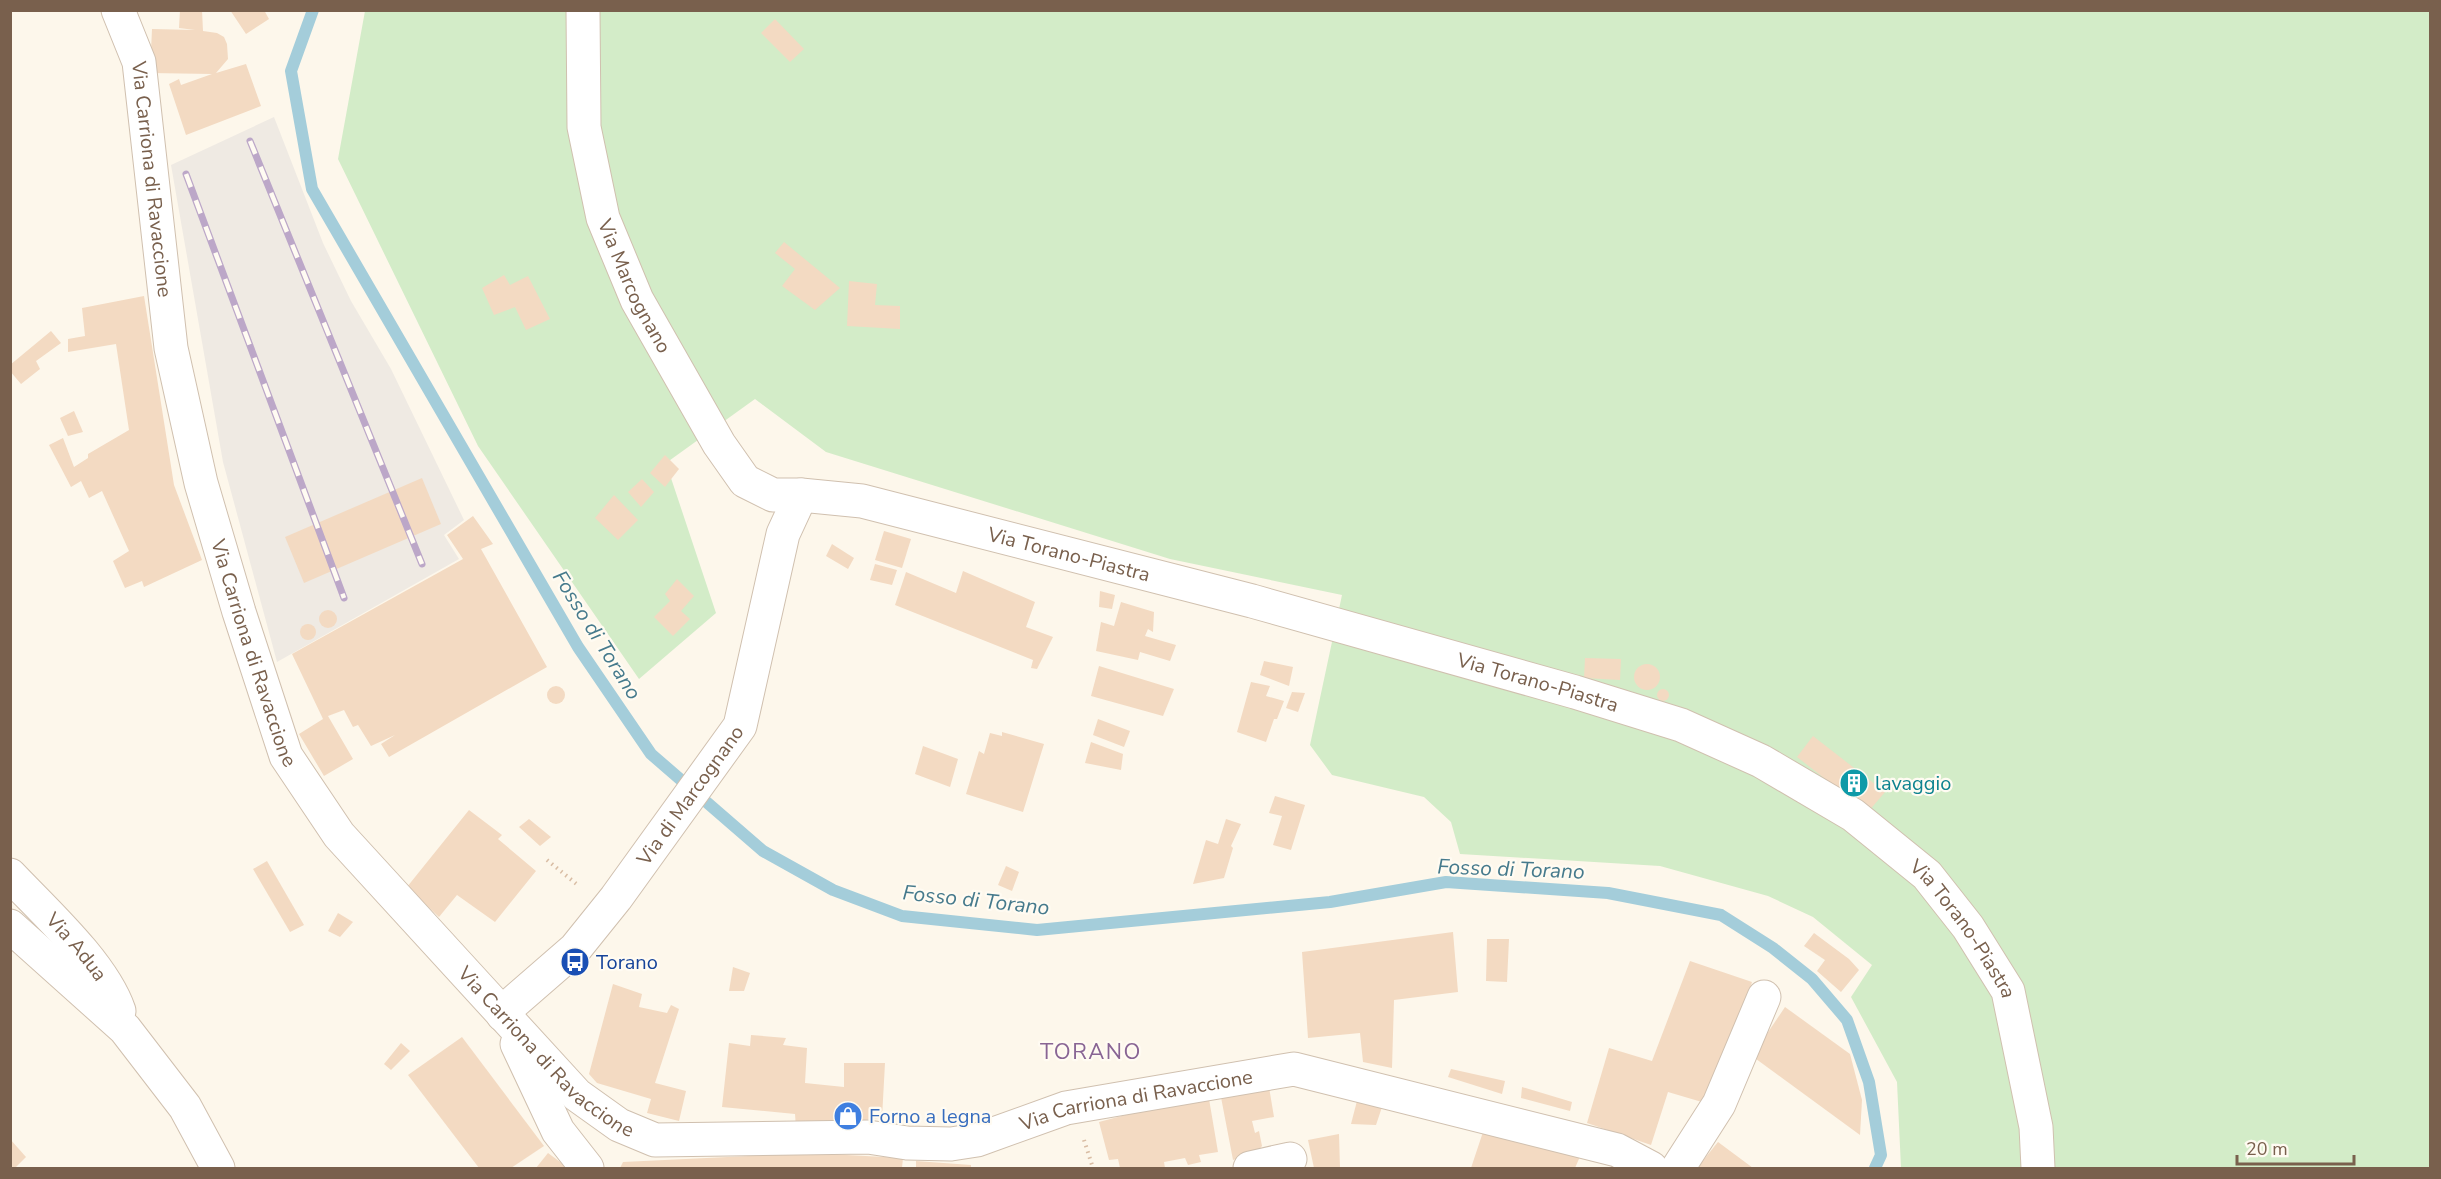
<svg xmlns="http://www.w3.org/2000/svg" width="2441" height="1179" font-family="'Nunito Sans',sans-serif">
	<style>
		.industrial { fill: #efeae3 }
		.green { fill: #d3ecc8 }
		.lines { fill: none; stroke-linecap: round; stroke-linejoin: round }
		.stream { stroke: #a4cdda; stroke-width: 12 }
		.building { fill: #f3dac2 }
		.street-casing { stroke: #d0c0af; stroke-width: 35 }
		.path { stroke: #d9bda4; stroke-width: 4; stroke-dasharray: 1.5 4.5; stroke-linecap: butt }
		.street { stroke: #fff; stroke-width: 33 }
		.rail-casing { stroke: #bca7c8; stroke-width: 7 }
		.rail { stroke: #fffbf2; stroke-width: 4.5; stroke-dasharray: 14; stroke-linecap: butt }
		.labels { text-anchor: middle; stroke-width: 4.5; stroke-linejoin: round; paint-order: stroke }
		.street-label { font-size: 20px; fill: #79604d; stroke: #fffbf2 }
		.culture-label { font-size: 20px; fill: #0d838f; stroke: #fffbf2; text-anchor: start }
		.transit-label { font-size: 20px; fill: #164399; stroke: #fffbf2; text-anchor: start }
		.shop-label { font-size: 20px; fill: #366cbe; stroke: #fffbf2; text-anchor: start }
		.water-label { font-size: 21px; font-style: italic; fill: #467a8c; stroke: #fffbf2 }
		.quarter-label { font-size: 22px; letter-spacing: 1.5px; fill: #896594; stroke: #fffbf2 }
	</style>
	<rect width="100%" height="100%" fill="#fdf7eb"/>
	<polygon class="industrial" points="274,117 323,243 351,301 391,369 464,520 444,535 459,559 277,662 223,462 171,165"/>
	<polygon class="green" points="365,11 2430,11 2430,1168 1901,1168 1897,1082 1851,997 1872,965 1813,917 1768,896 1660,866 1460,854 1451,822 1424,797 1332,775 1310,745 1342,595 1170,559 826,452 755,399 666,463 716,613 639,679 478,446 338,159"/>
	<g class="lines">
		<polyline class="stream" points="313,10 291,71 312,189 578,647 651,754 763,851 833,890 902,916 1037,930 1330,902 1446,882 1608,893 1721,915 1773,948 1812,979 1847,1020 1869,1082 1881,1155 1875,1168"/>
	</g>
	<g class="building">
		<polygon points="180,10 202,10 203,31 217,33 224,37 227,44 228,59 216,73 246,64 261,106 186,135 169,84 179,79 181,85 212,74 150,73 152,29 195,30 179,28"/>
		<polygon points="230,10 264,10 269,19 246,34"/>
		<polygon points="775,19 804,49 790,62 761,33"/>
		<polygon points="784,242 840,288 815,310 782,286 795,269 775,253"/>
		<polygon points="504,275 510,285 528,276 550,319 526,330 515,307 494,315 482,288"/>
		<polygon points="849,281 877,284 875,305 900,306 900,329 847,326"/>
		<polygon points="144,296 174,485 202,560 144,587 142,581 125,588 113,561 129,551 102,491 89,498 81,481 71,487 49,445 63,438 74,467 88,458 88,454 129,430 116,344 68,352 68,339 85,336 82,308"/>
		<polygon points="51,331 61,343 36,361 40,369 21,384 10,371 10,365"/>
		<polygon points="74,411 83,432 68,436 60,418"/>
		<polygon points="665,455 679,469 665,487 650,473"/>
		<polygon points="422,478 441,524 304,583 285,537"/>
		<polygon points="642,479 654,492 641,507 628,492"/>
		<polygon points="614,495 638,520 618,540 595,518"/>
		<polygon points="473,516 493,544 481,549 547,667 389,757 381,744 395,735 371,746 358,725 353,727 344,710 328,716 353,759 324,776 299,734 323,719 292,654 463,559 447,535"/>
		<polygon points="884,531 911,539 902,568 875,560"/>
		<polygon points="832,544 854,558 848,569 826,556"/>
		<polygon points="875,564 897,570 892,585 870,580"/>
		<polygon points="963,571 1035,602 1026,627 1053,637 1037,669 1031,668 1033,660 895,605 906,572 956,593"/>
		<polygon points="677,579 694,596 681,611 690,619 673,636 654,617 670,601 665,594"/>
		<polygon points="1100,591 1115,595 1112,609 1099,607"/>
		<polygon points="1121,602 1154,612 1153,632 1148,629 1145,636 1176,645 1170,661 1140,652 1138,660 1096,651 1101,622 1114,626"/>
		<circle cx="328" cy="619" r="9"/>
		<circle cx="308" cy="632" r="8"/>
		<polygon points="1585,658 1621,659 1620,680 1584,678"/>
		<polygon points="1264,661 1293,667 1289,686 1260,675"/>
		<circle cx="1647" cy="677" r="13"/>
		<polygon points="1099,666 1174,689 1163,716 1091,696"/>
		<polygon points="1251,682 1270,686 1266,696 1284,701 1277,719 1274,719 1266,742 1237,732"/>
		<circle cx="556" cy="695" r="9"/>
		<circle cx="1663" cy="695" r="6"/>
		<polygon points="1292,692 1305,693 1298,712 1286,708"/>
		<polygon points="1098,719 1130,731 1124,747 1093,735"/>
		<polygon points="1002,732 1044,744 1023,812 966,794 979,751 984,754 990,733 1002,736"/>
		<polygon points="1813,736 1885,792 1868,812 1797,757"/>
		<polygon points="1091,742 1123,754 1121,770 1085,763"/>
		<polygon points="923,746 958,759 950,787 915,774"/>
		<polygon points="1275,796 1305,805 1291,850 1273,845 1282,816 1269,813"/>
		<polygon points="469,810 502,835 498,839 536,871 495,922 457,895 439,917 407,887"/>
		<polygon points="529,819 551,837 540,846 519,827"/>
		<polygon points="1226,819 1241,824 1231,846 1233,848 1224,878 1193,884 1206,840 1218,844"/>
		<polygon points="267,861 304,925 290,932 253,869"/>
		<polygon points="1006,866 1019,872 1012,891 998,885"/>
		<polygon points="338,913 353,922 340,937 328,931"/>
		<polygon points="1453,932 1458,992 1394,1000 1392,1068 1363,1062 1360,1033 1308,1038 1302,952"/>
		<polygon points="1814,933 1849,959 1859,970 1841,992 1817,971 1825,960 1804,946"/>
		<polygon points="1487,939 1509,939 1507,982 1486,981"/>
		<polygon points="1690,961 1752,982 1712,1105 1668,1092 1651,1145 1587,1123 1609,1048 1652,1061"/>
		<polygon points="733,967 750,973 744,991 729,991"/>
		<polygon points="613,984 642,994 639,1007 667,1013 671,1005 679,1009 655,1083 686,1091 679,1121 647,1113 651,1099 597,1083 589,1074"/>
		<polygon points="1785,1007 1850,1054 1862,1100 1860,1135 1752,1056"/>
		<polygon points="751,1035 786,1038 783,1045 807,1048 805,1083 844,1087 844,1063 885,1063 882,1118 796,1128 795,1114 722,1107 729,1043 750,1046"/>
		<polygon points="462,1037 544,1146 511,1168 479,1168 408,1075"/>
		<polygon points="401,1043 410,1051 391,1070 384,1064"/>
		<polygon points="1451,1069 1505,1081 1502,1094 1448,1077"/>
		<polygon points="1269,1087 1274,1117 1252,1121 1255,1133 1259,1131 1262,1146 1257,1152 1233,1160 1220,1092"/>
		<polygon points="1522,1087 1572,1102 1570,1111 1521,1098"/>
		<polygon points="1208,1093 1218,1152 1199,1155 1201,1162 1188,1165 1185,1158 1164,1162 1165,1168 1120,1168 1118,1159 1109,1160 1099,1122"/>
		<polygon points="1358,1097 1384,1101 1376,1125 1351,1124"/>
		<polygon points="1486,1123 1582,1152 1575,1168 1471,1168"/>
		<polygon points="1339,1134 1340,1168 1314,1168 1308,1140"/>
		<polygon points="10,1139 26,1157 15,1168 10,1168"/>
		<polygon points="1718,1142 1753,1168 1697,1168"/>
		<polygon points="548,1153 567,1167 566,1168 536,1168"/>
		<polygon points="809,1153 903,1158 902,1168 620,1168 623,1162"/>
		<polygon points="916,1161 971,1165 971,1168 916,1168"/>
	</g>
	<g class="lines">
		<g class="street-casing">
			<g id="street">
				<path id="s1" d="M 118,10 L 139,62 L 171,348 L 201,483 L 239,612 L 286,756 L 339,835 L 577,1095 L 619,1125 L 655,1140 L 868,1137 L 907,1143 L 951,1144 L 977,1140 L 1066,1108 L 1294,1069 L 1617,1150 L 1651,1168"/>
				<path id="s2" d="M 583,10 L 584,127 L 603,218 L 637,300 L 719,444 L 745,481 L 773,495 L 801,495 L 862,501 L 1252,601 L 1575,692 L 1681,725 L 1761,761 L 1853,815 L 1927,875 L 1968,927 L 2008,991 L 2036,1127 L 2038,1168"/>
				<path id="s3" d="M 10,875 C 45,912 103,964 119,1011"/>
				<polyline points="10,926 125,1029 185,1107 218,1168"/>
				<path id="s4" d="M 503,1015 L 514,1002 L 575,949 L 616,898 L 740,726 L 783,534 L 801,495"/>
				<polyline points="517,1044 558,1131 587,1168"/>
				<polyline points="1250,1168 1290,1159"/>
				<polyline points="1678,1168 1719,1104 1764,997"/>
			</g>
		</g>
		<g class="path">
			<polyline points="547,860 579,886"/>
			<polyline points="1084,1140 1093,1168"/>
		</g>
		<use href="#street" class="street"/>
		<g class="rail-casing">
			<g id="rail">
				<polyline points="250,141 422,564"/>
				<polyline points="186,174 344,598"/>
			</g>
		</g>
		<use href="#rail" class="rail"/>
	</g>
	<defs>
		<g id="building-disc" transform="scale(1.5)"><circle r="9.5" fill="#0f9aa8" stroke="#fffbf2"/><path d="M-4-6H4V6H1V3H-1V6H-4ZM-2.5-4.3h1.7v1.8h-1.7ZM.8-4.3h1.7v1.8H.8ZM-2.5-1h1.7V.8h-1.7ZM.8-1h1.7V.8H.8Z" fill="#fff"/></g>
		<g id="bus-disc" transform="scale(1.5)"><circle r="9.5" fill="#1a4fb4" stroke="#fffbf2"/><path d="M-5-6H5V4H4V6H2V4H-2V6H-4V4H-5ZM-3.5-4V0h7V-4ZM-3.5 1.2v1.5H-2V1.2ZM2 1.2v1.5H3.5V1.2Z" fill="#fff"/></g>
		<g id="shop-disc" transform="scale(1.5)"><circle r="9.5" fill="#3f7fe0" stroke="#fffbf2"/><path d="M-5-2.5h2.3a2.7 3.5 0 0 1 5.4 0H5L5.5 6h-11ZM-1.5-2.5h3a1.5 2.3 0 0 0-3 0Z" fill="#fff"/></g>
	</defs>
	<g fill-rule="evenodd">
		<use href="#building-disc" x="1854" y="783"/>
		<use href="#bus-disc" x="575" y="962"/>
		<use href="#shop-disc" x="848" y="1116"/>
	</g>
	<g class="labels">
		<g class="street-label">
			<text dy="7" stroke="none"><textPath href="#s1" startOffset="174">Via Carriona di Ravaccione</textPath></text>
			<text dy="7" stroke="none"><textPath href="#s2" startOffset="285">Via Marcognano</textPath></text>
			<text dy="7" stroke="none"><textPath href="#s2" startOffset="844">Via Torano-Piastra</textPath></text>
			<text dy="7" stroke="none"><textPath href="#s1" startOffset="660">Via Carriona di Ravaccione</textPath></text>
			<text dy="7" stroke="none"><textPath href="#s2" startOffset="1330">Via Torano-Piastra</textPath></text>
			<text dy="7" stroke="none"><textPath href="#s4" startOffset="290">Via di Marcognano</textPath></text>
			<text dy="7" stroke="none"><textPath href="#s2" startOffset="1834">Via Torano-Piastra</textPath></text>
			<text dy="7" stroke="none"><textPath href="#s3" startOffset="98">Via Adua</textPath></text>
			<text dy="7" stroke="none"><textPath href="#s1" startOffset="1164">Via Carriona di Ravaccione</textPath></text>
			<text dy="7" stroke="none"><textPath href="#s1" startOffset="1794">Via Carriona di Ravaccione</textPath></text>
		</g>
		<g class="culture-label">
			<text x="1875" y="790">lavaggio</text>
		</g>
		<g class="transit-label">
			<text x="596" y="969">Torano</text>
		</g>
		<g class="shop-label">
			<text x="869" y="1123">Forno a legna</text>
		</g>
		<g class="water-label">
			<text transform="translate(597 635) rotate(58)" y="7">Fosso di Torano</text>
			<text transform="translate(1511 869) rotate(2)" y="7">Fosso di Torano</text>
			<text transform="translate(976 900) rotate(6)" y="7">Fosso di Torano</text>
		</g>
		<g class="quarter-label">
			<text x="1091" y="1059">TORANO</text>
		</g>
	</g>
	<rect width="2441" height="1179" fill="none" stroke="#79604d" stroke-width="24"/>
	<path d="M2237 1155v9h117v-9" fill="none" stroke="#79604d" stroke-width="3"/>
	<text x="2246" y="1155" font-size="18" fill="#79604d" stroke="#fffbf2" stroke-width="4.5" paint-order="stroke">20 m</text>
</svg>
